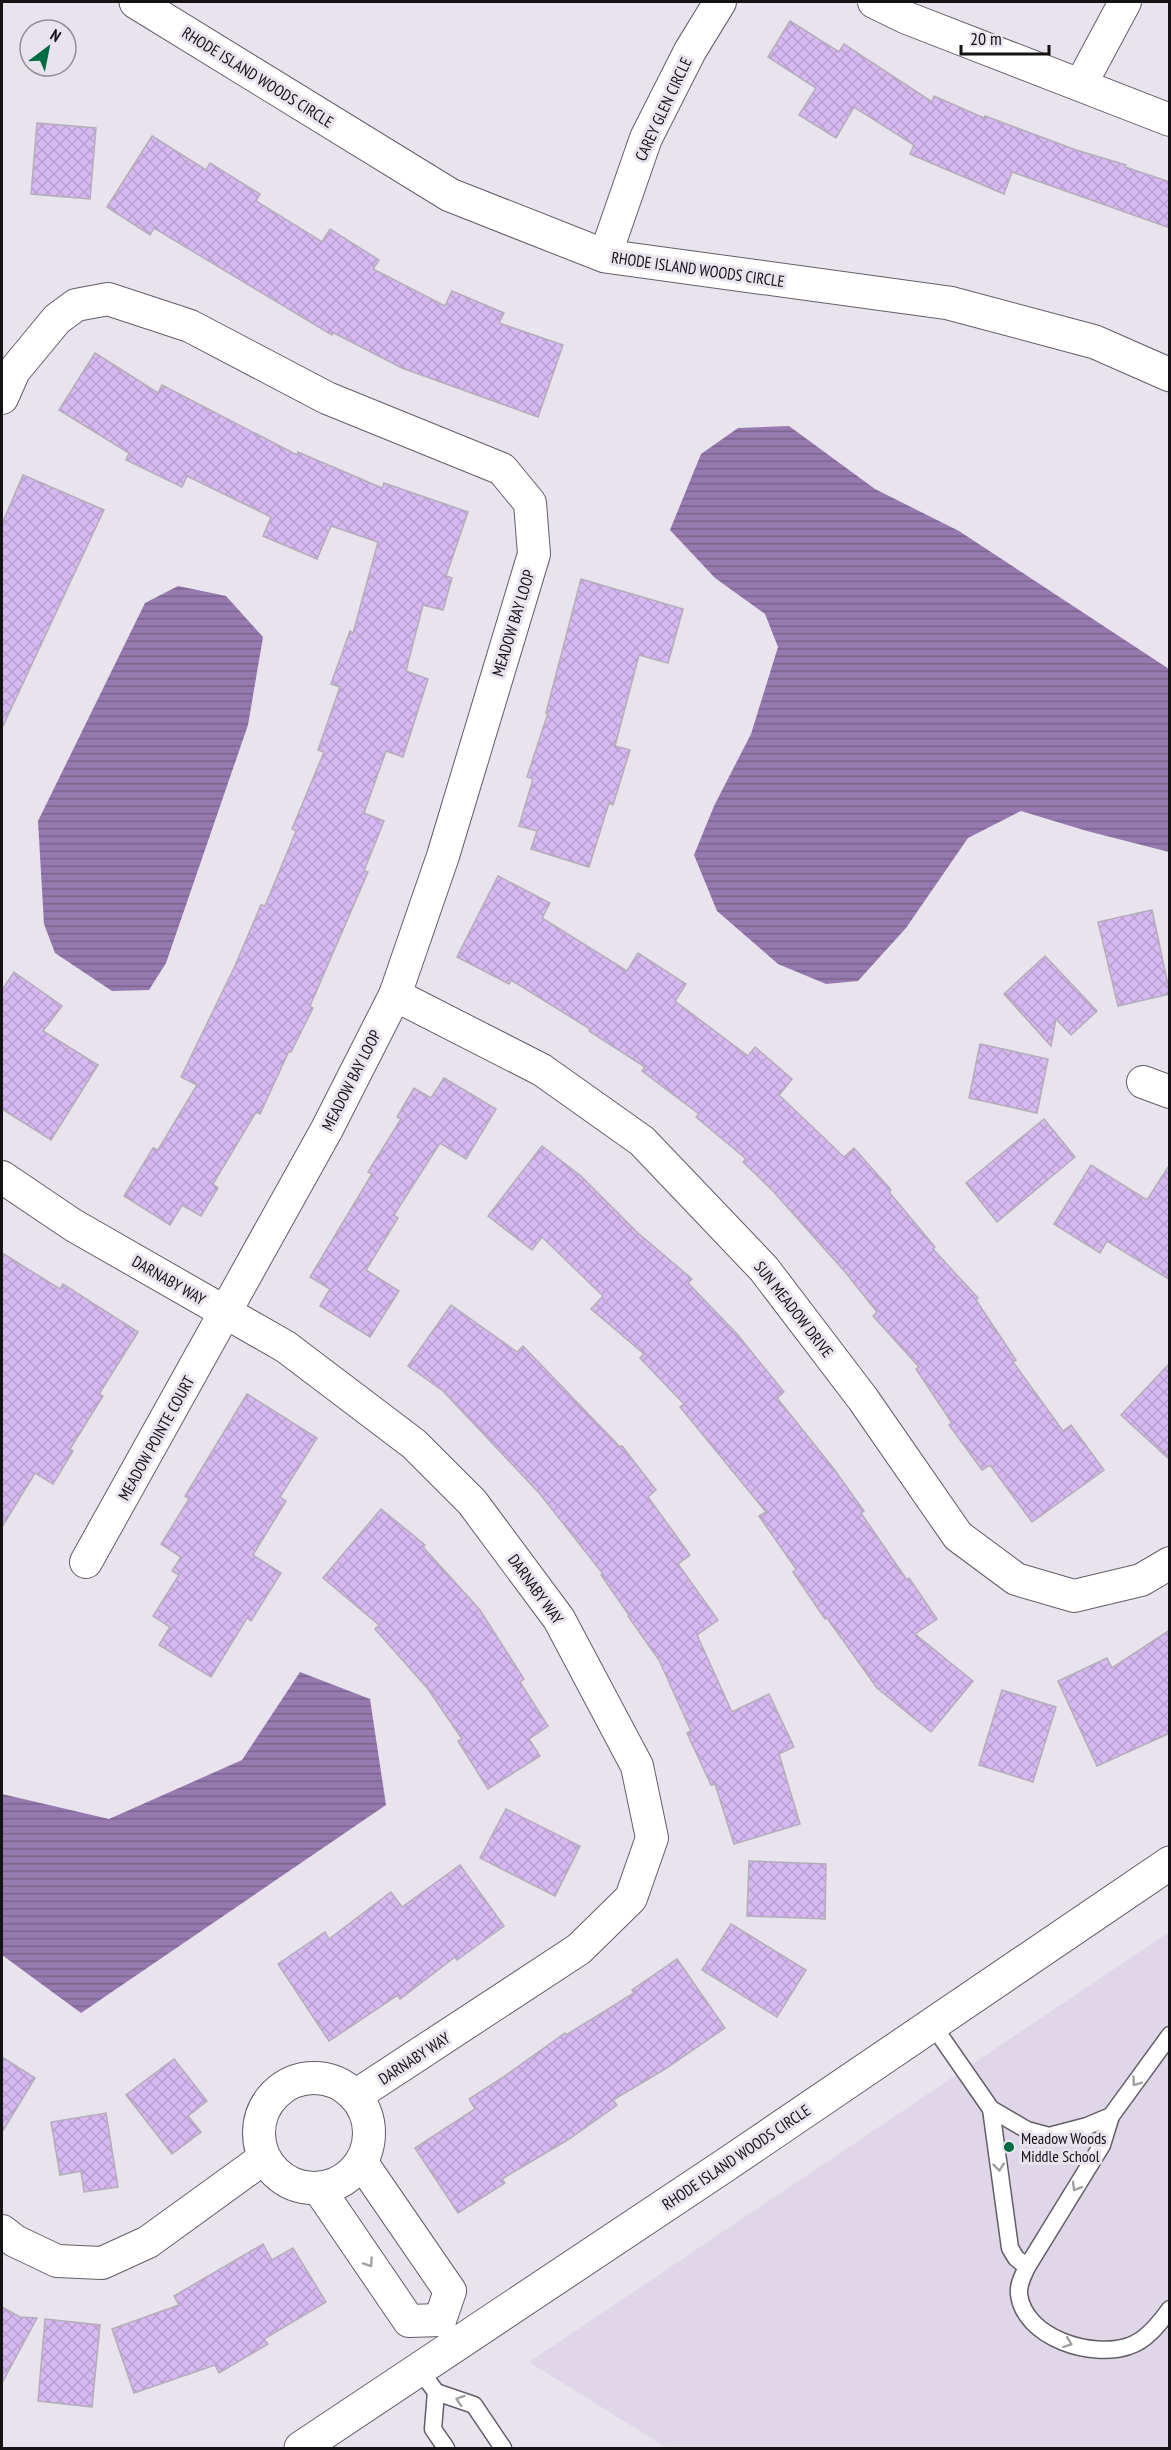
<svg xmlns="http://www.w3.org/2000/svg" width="1171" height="2450" font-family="'PT Sans Narrow',sans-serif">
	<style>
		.built { fill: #dfd7e8 }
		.water { fill: url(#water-rules) }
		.building { fill: url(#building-cross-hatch); stroke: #b3aeb8; stroke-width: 1.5 }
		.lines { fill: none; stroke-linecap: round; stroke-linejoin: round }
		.lane-casing { stroke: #635e67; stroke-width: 19 }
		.street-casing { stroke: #635e67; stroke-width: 34 }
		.secondary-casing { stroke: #635e67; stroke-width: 35 }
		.lane { stroke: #fff; stroke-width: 16 }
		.street { stroke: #fff; stroke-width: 32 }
		.secondary { stroke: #fff; stroke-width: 33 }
		.oneway { stroke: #a1a0a1 }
		.poi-dot { fill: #016b42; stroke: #e8e3ed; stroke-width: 2 }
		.labels { text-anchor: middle; stroke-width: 6; stroke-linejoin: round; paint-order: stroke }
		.street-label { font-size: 16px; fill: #141215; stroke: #e8e3ed }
		.poi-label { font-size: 16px; fill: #141215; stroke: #e8e3ed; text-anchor: start }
	</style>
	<defs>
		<pattern id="water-rules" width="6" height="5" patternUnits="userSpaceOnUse" patternTransform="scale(1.5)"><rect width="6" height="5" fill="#967aaf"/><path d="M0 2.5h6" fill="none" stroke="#79638d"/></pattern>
		<pattern id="building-cross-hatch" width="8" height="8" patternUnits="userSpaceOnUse" patternTransform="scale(1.5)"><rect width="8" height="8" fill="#d7b9f2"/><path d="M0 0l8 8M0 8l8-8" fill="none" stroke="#b89ecf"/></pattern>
	</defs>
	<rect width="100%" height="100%" fill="#e8e3ed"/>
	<polygon class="built" points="1169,1932 1169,2448 667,2448 529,2362"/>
	<g class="water">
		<polygon points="789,426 875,489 959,531 1169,669 1169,852 1087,831 1021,811 968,838 906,928 858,981 826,984 778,964 717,911 694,855 714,806 751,734 778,647 765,614 715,578 670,530 701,454 738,428"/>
		<polygon points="178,586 226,596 263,637 248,725 166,963 149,990 112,991 55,953 44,924 38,821 145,603"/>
		<polygon points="300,1672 370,1699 386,1805 81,2013 2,1955 2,1794 109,1819 242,1760"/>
	</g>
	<g class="building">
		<polygon points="790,21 839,52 844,44 932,102 934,96 984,118 985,116 1076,150 1126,165 1125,167 1170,182 1170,228 1012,172 1004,194 910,154 914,145 854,107 836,138 799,115 816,88 768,57"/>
		<polygon points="37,123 96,128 90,199 31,194"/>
		<polygon points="152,136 206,170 210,163 260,194 256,201 322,242 330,229 379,260 373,269 445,306 452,291 504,313 499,323 563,345 538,417 402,368 334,333 332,335 154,228 150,235 107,207"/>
		<polygon points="95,353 158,393 162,385 297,455 298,452 382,488 384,483 468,512 446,576 452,578 443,610 423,605 406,671 428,679 403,757 386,751 364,813 384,821 364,871 368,872 310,1006 313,1008 291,1052 289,1051 260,1114 256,1112 213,1184 218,1188 201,1216 182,1205 170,1225 124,1196 153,1148 158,1150 197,1085 181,1077 234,968 261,905 265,906 296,831 292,829 324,752 318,750 340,687 331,684 350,631 353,633 378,542 331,526 317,559 263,536 271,517 187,476 182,487 126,460 129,453 59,410"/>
		<polygon points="23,475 104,510 2,728 2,524"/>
		<polygon points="581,579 683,609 668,663 639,655 615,746 630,750 613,805 609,803 589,867 531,849 537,831 519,826 533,779 527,777 548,713 546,713"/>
		<polygon points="498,876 550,903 542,918 627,971 638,953 686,984 675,1001 748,1056 755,1047 792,1079 779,1095 844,1157 854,1148 891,1190 889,1192 935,1247 933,1249 978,1298 976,1300 1016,1360 1013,1362 1063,1431 1071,1425 1104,1470 1032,1522 990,1465 982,1470 949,1425 952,1423 916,1369 919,1367 873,1316 877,1312 846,1273 772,1190 743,1162 746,1159 696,1117 699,1114 642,1071 645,1067 589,1031 590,1029 511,980 509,984 457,957"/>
		<polygon points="1152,910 1170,994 1118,1006 1098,922"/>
		<polygon points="1045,956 1097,1011 1071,1035 1056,1019 1051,1046 1004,994"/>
		<polygon points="14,972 62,1006 43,1031 98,1065 51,1140 2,1109 2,990"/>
		<polygon points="980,1044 1048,1059 1037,1113 969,1098"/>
		<polygon points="444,1078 496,1109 466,1159 440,1143 394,1215 398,1218 366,1270 399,1291 370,1337 320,1306 330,1289 310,1277 372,1174 368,1172 401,1119 397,1117 414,1088 431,1098"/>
		<polygon points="1044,1119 1075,1157 997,1222 966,1183"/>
		<polygon points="542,1146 581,1176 638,1233 692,1279 688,1283 737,1334 784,1392 777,1398 834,1469 864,1511 861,1513 907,1580 909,1578 937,1619 915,1634 973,1681 931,1732 877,1688 827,1618 825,1619 793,1572 796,1569 759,1516 766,1512 680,1407 684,1404 640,1358 644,1354 591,1309 603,1296 542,1237 532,1250 488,1216"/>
		<polygon points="1170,1164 1170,1280 1107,1241 1100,1253 1054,1224 1091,1165 1147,1200"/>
		<polygon points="2,1253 60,1289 63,1284 138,1332 99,1394 103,1396 70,1449 73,1451 53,1484 35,1473 2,1527"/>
		<polygon points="451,1305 517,1352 523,1346 620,1447 622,1446 656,1490 648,1497 690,1555 678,1564 718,1620 697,1635 732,1712 769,1694 794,1747 779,1754 800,1824 734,1844 715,1784 711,1785 687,1733 691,1731 659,1660 628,1616 629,1615 601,1575 603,1574 540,1494 443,1391 408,1366"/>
		<polygon points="1170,1363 1170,1460 1121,1415"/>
		<polygon points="247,1394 317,1438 280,1497 286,1501 253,1555 281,1573 251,1621 247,1618 211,1677 159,1645 170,1627 153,1616 179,1575 172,1571 181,1557 161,1544 189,1499 185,1496"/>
		<polygon points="381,1509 425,1545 423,1547 480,1610 524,1679 520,1682 548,1726 529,1739 540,1756 488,1789 458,1741 462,1739 428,1689 375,1629 379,1625 323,1578"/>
		<polygon points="1170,1630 1170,1733 1097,1766 1058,1681 1107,1658 1112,1668"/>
		<polygon points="1002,1690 1056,1707 1033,1782 979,1765"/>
		<polygon points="506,1809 580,1846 555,1896 480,1858"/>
		<polygon points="749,1861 826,1864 825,1919 747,1916"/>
		<polygon points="460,1865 504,1926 457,1960 455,1957 400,1999 398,1995 329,2041 278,1964 325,1932 329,1939 391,1892 402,1907"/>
		<polygon points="731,1924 806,1970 777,2017 702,1970"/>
		<polygon points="677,1959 725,2028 665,2069 613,2100 617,2105 569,2139 502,2179 505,2183 458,2213 415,2148 475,2109 469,2099 502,2078 565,2033 566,2035 634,1993 632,1990"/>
		<polygon points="2,2057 35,2078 2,2132"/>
		<polygon points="174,2059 207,2101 188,2116 201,2132 172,2154 126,2095"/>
		<polygon points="106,2113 118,2187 84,2192 81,2171 60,2175 51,2122"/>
		<polygon points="263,2244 272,2260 293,2248 326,2302 264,2339 268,2344 219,2373 215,2365 134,2393 112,2329 179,2305 174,2296"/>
		<polygon points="2,2307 20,2317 37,2318 2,2383"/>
		<polygon points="45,2319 100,2325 92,2407 38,2401"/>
	</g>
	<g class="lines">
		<g class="lane-casing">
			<g id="lane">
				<polyline points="932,2024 991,2109 1027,2130 1049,2136 1087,2126 1111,2116 1170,2035"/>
				<polyline points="991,2109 1010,2248 1016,2258 1027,2267"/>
				<path d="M 1111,2116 L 1102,2145 L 1027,2267 C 1023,2276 1018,2284 1019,2294 C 1024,2338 1092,2359 1129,2346 C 1146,2341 1160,2323 1170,2309"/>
				<polyline points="419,2369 436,2392 474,2405 503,2448"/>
				<polyline points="436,2392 433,2429 446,2448"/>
			</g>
		</g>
		<g class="street-casing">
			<g id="street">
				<polyline points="874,2 907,18 1170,120"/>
				<polyline points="1081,84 1125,2"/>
				<polyline points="605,256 646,138 690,51 720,2"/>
				<polyline points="2,398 14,371 57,319 76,305 108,299 190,326 327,398 502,469 530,503 534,554 443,856 395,995 327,1129 86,1562"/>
				<polyline points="395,995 542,1070 642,1141 764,1269 863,1399 958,1536 1016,1579 1074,1596 1141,1580 1170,1563"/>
				<polyline points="1143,1082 1170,1092"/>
				<polyline points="2,1177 73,1225 286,1347 414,1444 472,1502 559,1619 637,1766 652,1838 631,1898 579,1949 355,2096"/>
				<circle cx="314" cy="2133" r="55"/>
				<polyline points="362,2163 450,2291 440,2320"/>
				<polyline points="319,2189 409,2321 440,2320"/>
				<polyline points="2,2231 15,2241 57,2261 102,2263 148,2242 264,2158"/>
			</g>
		</g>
		<g class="secondary-casing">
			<g id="secondary">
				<polyline points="136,2 450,195 605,256 949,303 1095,342 1170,375"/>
				<polyline points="301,2448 724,2166 1170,1863"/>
			</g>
		</g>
		<use href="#lane" class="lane"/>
		<use href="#street" class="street"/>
		<use href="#secondary" class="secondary"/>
	</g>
	<defs><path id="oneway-chevron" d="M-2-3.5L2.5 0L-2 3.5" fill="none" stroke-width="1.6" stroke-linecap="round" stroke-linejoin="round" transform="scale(1.5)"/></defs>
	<g class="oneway">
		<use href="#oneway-chevron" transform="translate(1136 2082) rotate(126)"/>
		<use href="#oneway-chevron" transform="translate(999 2167) rotate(84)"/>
		<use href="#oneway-chevron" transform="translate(1076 2187) rotate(121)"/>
		<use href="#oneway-chevron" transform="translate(369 2263) rotate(56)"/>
		<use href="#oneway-chevron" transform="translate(1068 2343) rotate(21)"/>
		<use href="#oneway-chevron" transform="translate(460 2400) rotate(-162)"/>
	</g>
	<circle class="poi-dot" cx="1009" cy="2147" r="6"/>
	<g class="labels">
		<g class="street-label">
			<text transform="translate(258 77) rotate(32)" y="6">RHODE ISLAND WOODS CIRCLE</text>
			<text transform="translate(663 109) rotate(-65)" y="6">CAREY GLEN CIRCLE</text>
			<text transform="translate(698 269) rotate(8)" y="6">RHODE ISLAND WOODS CIRCLE</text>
			<text transform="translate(513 623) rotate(-73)" y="6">MEADOW BAY LOOP</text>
			<text transform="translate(351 1080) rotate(-63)" y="6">MEADOW BAY LOOP</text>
			<text transform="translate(169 1280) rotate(30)" y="6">DARNABY WAY</text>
			<text transform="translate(794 1309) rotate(52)" y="6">SUN MEADOW DRIVE</text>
			<text transform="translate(156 1438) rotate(-61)" y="6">MEADOW POINTE COURT</text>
			<text transform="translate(536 1589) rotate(54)" y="6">DARNABY WAY</text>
			<text transform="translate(414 2058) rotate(-33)" y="6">DARNABY WAY</text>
			<text transform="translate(736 2157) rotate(-34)" y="6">RHODE ISLAND WOODS CIRCLE</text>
		</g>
		<g class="poi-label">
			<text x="1021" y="2144">Meadow Woods<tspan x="1021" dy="18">Middle School</tspan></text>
		</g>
	</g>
	<rect width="1171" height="2450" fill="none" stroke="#141215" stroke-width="6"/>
	<g transform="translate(48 48) rotate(32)"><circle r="28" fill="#e8e3ed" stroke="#938f97" stroke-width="1.5"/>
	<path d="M0-4.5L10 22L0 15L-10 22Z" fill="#016b42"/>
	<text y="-9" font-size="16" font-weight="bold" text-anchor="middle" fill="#141215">N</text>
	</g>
	<path d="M961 45v9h88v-9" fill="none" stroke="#141215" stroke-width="3"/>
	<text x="970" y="45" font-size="18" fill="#141215" stroke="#e8e3ed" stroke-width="4.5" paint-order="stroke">20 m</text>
</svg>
